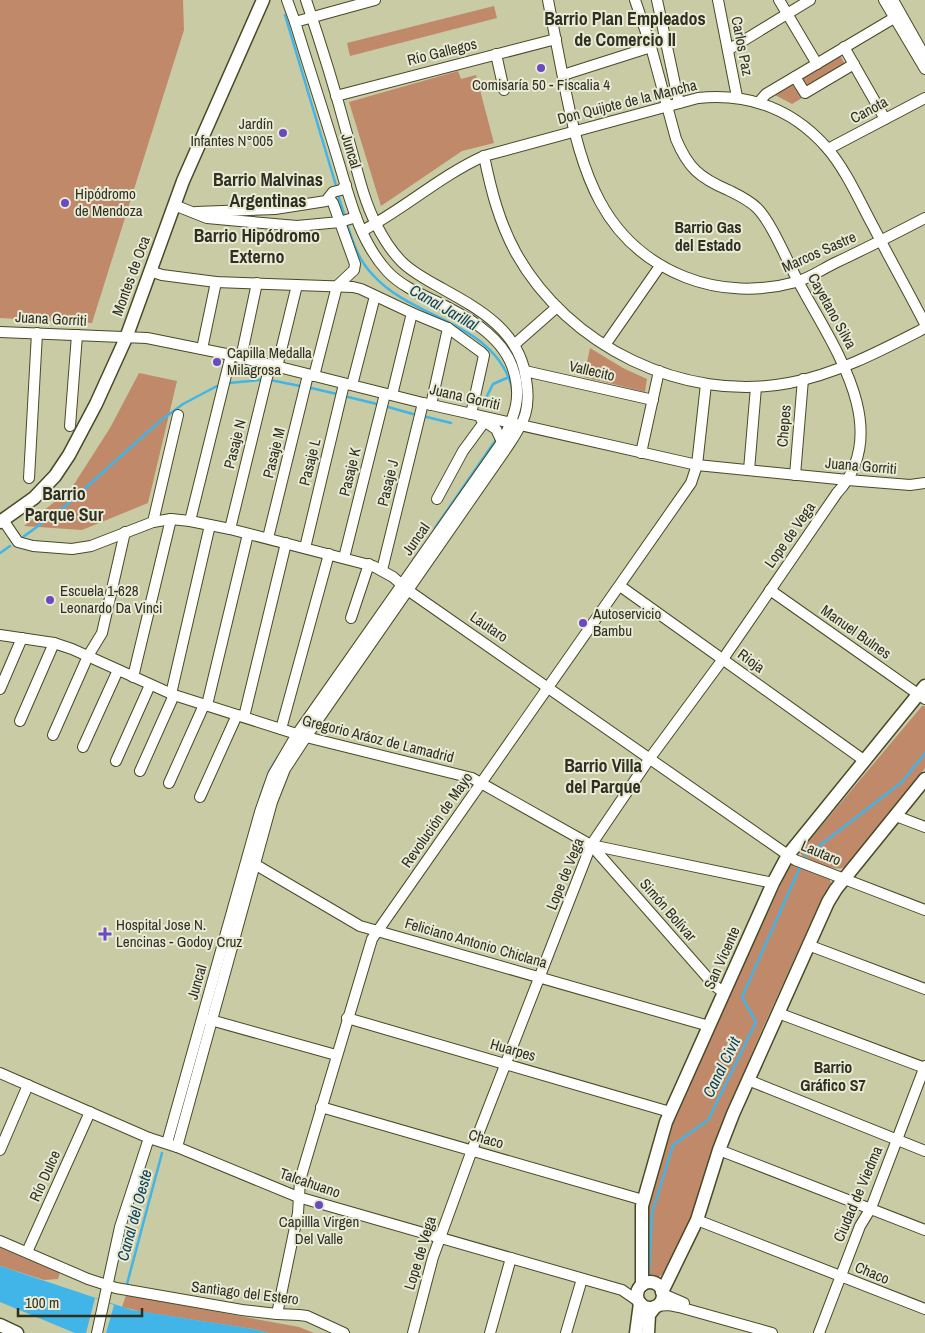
<svg xmlns="http://www.w3.org/2000/svg" width="925" height="1333" font-family="'Archivo Narrow',sans-serif">
	<style>
		.green { fill: #c08969 }
		.water { fill: #41b5e7 }
		.pier { fill: #c8cba3 }
		.lines { fill: none; stroke-linecap: round; stroke-linejoin: round }
		.stream { stroke: #41b5e7; stroke-width: 2.5 }
		.minor-casing { stroke: #484a26; stroke-width: 12 }
		.major-casing { stroke: #484a26; stroke-width: 15 }
		.minor { stroke: #fff; stroke-width: 10 }
		.major { stroke: #fff; stroke-width: 12 }
		.poi-dot { fill: #6a49c2; stroke: #e8ead5; stroke-width: 2 }
		.labels { text-anchor: middle; stroke-width: 4; stroke-linejoin: round; paint-order: stroke }
		.street-label { font-size: 15px; fill: #2e2f1f; stroke: #e8ead5 }
		.poi-label { font-size: 15px; fill: #2e2f1f; stroke: #e8ead5; text-anchor: start }
		.neighbourhood-label { font-size: 16px; font-weight: bold; fill: #2e2f1f; stroke: #e8ead5 }
		.water-label { font-size: 16px; font-style: italic; fill: #0f4055; stroke: #e8ead5 }
		.quarter-label { font-size: 18px; font-weight: bold; fill: #2e2f1f; stroke: #e8ead5 }
	</style>
	<rect width="100%" height="100%" fill="#c8cba3"/>
	<g class="green">
		<polygon points="0,0 183,0 184,30 92,323 0,318"/>
		<polygon points="494,6 497,18 350,56 347,43"/>
		<polygon points="839,54 845,64 807,86 801,77"/>
		<polygon points="458,71 461,79 476,75 494,143 462,151 381,206 349,102"/>
		<polygon points="792,84 802,98 792,104 775,95"/>
		<polygon points="590,348 623,368 647,379 645,392 584,377"/>
		<polygon points="139,373 177,381 148,503 82,530 24,526 71,489 110,428"/>
		<path d="M 922,706 L 925,706 L 925,768 L 847,866 C 837,874 813,860 802,856 L 800,852 L 802,849 Z"/>
		<polygon points="791,864 830,879 831,885 822,898 761,1032 718,1134 693,1214 663,1274 657,1278 648,1275 647,1211 676,1114 788,868"/>
		<polygon points="0,1246 60,1272 58,1279 44,1280 0,1266"/>
		<polygon points="126,1295 299,1327 314,1333 269,1333 253,1329 143,1312 122,1307"/>
	</g>
	<polygon class="water" points="0,1266 132,1310 253,1329 269,1333 75,1333 0,1302"/>
	<polygon class="pier" points="95,1298 114,1305 106,1333 86,1333"/>
	<g class="lines">
		<g class="stream">
			<polyline points="285,15 337,189"/>
			<polyline points="338,195 345,217"/>
			<path d="M 347,224 C 353,243 359,261 373,275 C 413,320 493,321 512,387"/>
			<polyline points="270,380 300,386"/>
			<polyline points="229,383 260,380"/>
			<polyline points="311,388 337,394"/>
			<polyline points="348,397 377,404"/>
			<polyline points="483,404 493,384 509,377"/>
			<polyline points="388,407 413,414"/>
			<polyline points="423,416 451,423"/>
			<polyline points="435,528 495,441"/>
			<polyline points="23,537 63,508 160,421 183,404 217,386"/>
			<polyline points="0,553 10,546"/>
			<polyline points="260,797 270,770 278,757"/>
			<polyline points="806,856 902,782 925,753"/>
			<polyline points="649,1274 652,1213 673,1145 708,1120 756,1022 742,997 801,865"/>
			<polyline points="127,1284 162,1153"/>
		</g>
		<g class="minor-casing">
			<g id="minor">
				<path d="M 548,0 C 554,31 560,62 566,93 C 582,172 602,244 685,277 C 720,291 760,292 796,282 C 810,278 824,268 837,262 C 867,248 896,233 925,218"/>
				<polyline points="657,0 679,103"/>
				<polyline points="718,0 737,97"/>
				<polyline points="779,0 817,64"/>
				<polyline points="884,0 925,69"/>
				<polyline points="893,0 924,55"/>
				<polyline points="295,22 375,0"/>
				<polyline points="844,47 885,119"/>
				<polyline points="728,50 810,0"/>
				<polyline points="496,54 504,90"/>
				<polyline points="563,75 651,47"/>
				<polyline points="795,77 805,93 854,64"/>
				<polyline points="336,96 556,39"/>
				<polyline points="759,102 766,94 894,18"/>
				<polyline points="828,149 925,98"/>
				<path d="M 484,156 C 491,190 499,222 516,253 C 568,346 683,403 789,383 C 837,374 882,350 925,328"/>
				<polyline points="174,205 207,218 297,226 340,222 356,217"/>
				<polyline points="196,212 275,209 326,201 333,192 341,190 346,185"/>
				<path d="M 362,231 C 404,209 440,176 484,156 L 698,98 C 749,93 792,108 827,148 C 846,170 859,200 873,226 C 890,259 908,291 925,324"/>
				<polyline points="150,271 162,275 216,282 353,287 361,289 412,313 448,328 481,352 484,355 483,360 471,414"/>
				<polyline points="0,332 147,338 231,355 423,403 697,465 848,480 910,485 925,483"/>
				<polyline points="515,344 557,307"/>
				<polyline points="605,345 660,266"/>
				<polyline points="202,349 216,282"/>
				<polyline points="241,358 257,283"/>
				<polyline points="277,367 297,285"/>
				<polyline points="525,371 653,400"/>
				<polyline points="314,376 337,286 354,270 355,264 333,203 329,198"/>
				<polyline points="352,385 375,296"/>
				<polyline points="392,395 412,313"/>
				<polyline points="431,405 448,328"/>
				<polyline points="481,419 496,429 502,442"/>
				<polyline points="70,426 77,335"/>
				<polyline points="641,453 659,371"/>
				<polyline points="749,470 756,387"/>
				<polyline points="795,475 803,379"/>
				<polyline points="29,478 37,333"/>
				<polyline points="437,499 463,451 485,421"/>
				<polyline points="3,520 18,542 33,546 72,549 91,546 153,522 171,519 190,521 230,529 373,566 393,577 409,591 795,860 925,910"/>
				<polyline points="190,521 231,355"/>
				<polyline points="153,522 178,415"/>
				<polyline points="230,529 270,365"/>
				<polyline points="268,538 308,375"/>
				<polyline points="305,548 344,384"/>
				<polyline points="344,558 385,394"/>
				<polyline points="382,570 423,403"/>
				<polyline points="620,586 865,761"/>
				<polyline points="770,590 925,699"/>
				<polyline points="351,618 369,564"/>
				<polyline points="0,635 54,643 72,649 174,695 306,737 472,778 591,845 773,883"/>
				<polyline points="133,677 171,519"/>
				<polyline points="0,689 22,638"/>
				<polyline points="171,694 210,525"/>
				<polyline points="207,705 248,534"/>
				<polyline points="244,717 286,543"/>
				<polyline points="20,721 54,643"/>
				<polyline points="281,729 329,554"/>
				<polyline points="53,735 88,656 102,633 125,532"/>
				<polyline points="83,747 118,670"/>
				<polyline points="116,761 150,685"/>
				<polyline points="140,771 174,695"/>
				<polyline points="169,783 204,705"/>
				<polyline points="200,797 237,715"/>
				<polyline points="896,816 925,827"/>
				<polyline points="591,845 714,985 724,993"/>
				<polyline points="251,862 360,926 709,1026"/>
				<polyline points="808,945 925,989"/>
				<polyline points="778,1013 925,1068"/>
				<polyline points="347,1018 670,1112"/>
				<polyline points="207,1019 336,1055"/>
				<polyline points="0,1073 149,1138 177,1147 298,1197 622,1290 638,1301"/>
				<polyline points="748,1080 925,1151"/>
				<polyline points="321,1107 643,1200"/>
				<path d="M 167,1143 L 260,812 L 273,775 L 297,734 L 502,442 C 515,415 523,396 512,366 C 500,334 464,315 435,301 C 418,293 400,285 387,271 C 357,238 348,191 335,150 C 322,107 308,65 295,22 L 287,0"/>
				<path d="M 177,1147 L 272,802 L 285,769 L 306,737 L 508,446 C 525,421 531,409 526,379 C 520,332 481,310 443,289 C 429,281 413,273 402,262 C 391,251 383,238 376,224 C 362,197 356,164 347,134 C 335,89 321,44 306,0"/>
				<polyline points="0,1150 28,1085"/>
				<polyline points="719,1150 925,1230"/>
				<polyline points="697,1220 925,1309"/>
				<polyline points="0,1241 88,1279 116,1288 242,1310 277,1314 299,1315 307,1316 344,1333"/>
				<polyline points="27,1252 90,1112"/>
				<polyline points="663,1294 684,1303"/>
				<polyline points="656,1306 669,1305 679,1307 772,1333"/>
				<polyline points="277,1314 298,1213 300,1180 372,939 691,483 697,465 706,384"/>
				<polyline points="97,1333 120,1227 149,1138"/>
				<path d="M 413,1333 L 433,1257 L 472,1150 L 591,845 L 650,758 L 723,659 L 837,493 C 896,429 830,342 798,281 C 787,261 772,223 757,208 C 749,200 738,195 728,190 C 700,178 688,168 676,139 L 651,47 L 635,0"/>
				<polyline points="490,1333 511,1258"/>
				<polyline points="566,1333 582,1279"/>
				<polyline points="819,1333 860,1226 871,1208 925,1066"/>
			</g>
		</g>
		<g class="major-casing">
			<g id="major">
				<polyline points="0,522 34,498 55,476 69,455 96,404 126,338 183,181 263,0"/>
				<circle cx="650" cy="1295" r="13"/>
				<polyline points="642,1285 642,1206 666,1122 773,883 788,855 925,686"/>
				<polyline points="662,1292 697,1220 719,1150 733,1114 828,902 836,889 925,779"/>
				<polyline points="0,1325 17,1333"/>
				<polyline points="636,1333 640,1303"/>
				<polyline points="648,1333 649,1315 655,1307"/>
			</g>
		</g>
		<use href="#minor" class="minor"/>
		<use href="#major" class="major"/>
	</g>
	<g class="poi-dot">
		<circle cx="541" cy="68" r="5"/>
		<circle cx="283" cy="133" r="5"/>
		<circle cx="65" cy="203" r="5"/>
		<circle cx="217" cy="362" r="5"/>
		<circle cx="50" cy="600" r="5"/>
		<circle cx="583" cy="623" r="5"/>
		<path d="M102.5 926.5h5v5h5v5h-5v5h-5v-5h-5v-5h5z"/>
		<circle cx="319" cy="1205" r="5"/>
	</g>
	<g class="labels">
		<g class="street-label">
			<text transform="translate(742 46) rotate(79)" y="5">Carlos Paz</text>
			<text transform="translate(442 52) rotate(-14)" y="5">Río Gallegos</text>
			<text transform="translate(627 102) rotate(-14)" y="5">Don Quijote de la Mancha</text>
			<text transform="translate(869 110) rotate(-28)" y="5">Canota</text>
			<text transform="translate(351 151) rotate(73)" y="5">Juncal</text>
			<text transform="translate(819 252) rotate(-24)" y="5">Marcos Sastre</text>
			<text transform="translate(131 276) rotate(-70)" y="5">Montes de Oca</text>
			<text transform="translate(832 311) rotate(61)" y="5">Cayetano Silva</text>
			<text transform="translate(51 319) rotate(3)" y="5">Juana Gorriti</text>
			<text transform="translate(592 371) rotate(13)" y="5">Vallecito</text>
			<text transform="translate(465 397) rotate(13)" y="5">Juana Gorriti</text>
			<text transform="translate(784 426) rotate(-85)" y="5">Chepes</text>
			<text transform="translate(235 444) rotate(-76)" y="5">Pasaje N</text>
			<text transform="translate(274 453) rotate(-76)" y="5">Pasaje M</text>
			<text transform="translate(310 462) rotate(-76)" y="5">Pasaje L</text>
			<text transform="translate(861 466) rotate(5)" y="5">Juana Gorriti</text>
			<text transform="translate(350 472) rotate(-76)" y="5">Pasaje K</text>
			<text transform="translate(388 483) rotate(-76)" y="5">Pasaje J</text>
			<text transform="translate(790 535) rotate(-55)" y="5">Lope de Vega</text>
			<text transform="translate(416 539) rotate(-55)" y="5">Juncal</text>
			<text transform="translate(489 627) rotate(34)" y="5">Lautaro</text>
			<text transform="translate(856 632) rotate(35)" y="5">Manuel Bulnes</text>
			<text transform="translate(751 661) rotate(36)" y="5">Rioja</text>
			<text transform="translate(378 739) rotate(14)" y="5">Gregorio Aráoz de Lamadrid</text>
			<text transform="translate(437 820) rotate(-55)" y="5">Revolución de Mayo</text>
			<text transform="translate(821 853) rotate(23)" y="5">Lautaro</text>
			<text transform="translate(565 874) rotate(-68)" y="5">Lope de Vega</text>
			<text transform="translate(668 910) rotate(49)" y="5">Simón Bolívar</text>
			<text transform="translate(476 943) rotate(16)" y="5">Feliciano Antonio Chiclana</text>
			<text transform="translate(722 958) rotate(-66)" y="5">San Vicente</text>
			<text transform="translate(197 982) rotate(-74)" y="5">Juncal</text>
			<text transform="translate(513 1050) rotate(16)" y="5">Huarpes</text>
			<text transform="translate(486 1139) rotate(16)" y="5">Chaco</text>
			<text transform="translate(45 1176) rotate(-66)" y="5">Río Dulce</text>
			<text transform="translate(310 1183) rotate(19)" y="5">Talcahuano</text>
			<text transform="translate(858 1194) rotate(-67)" y="5">Ciudad de Viedma</text>
			<text transform="translate(420 1253) rotate(-73)" y="5">Lope de Vega</text>
			<text transform="translate(872 1273) rotate(22)" y="5">Chaco</text>
			<text transform="translate(245 1293) rotate(7)" y="5">Santiago del Estero</text>
		</g>
		<g class="poi-label">
			<text x="541" y="90" text-anchor="middle">Comisaría 50 - Fiscalia 4</text>
			<text x="273" y="129" text-anchor="end">Jardín<tspan x="273" dy="17">Infantes N°005</tspan></text>
			<text x="75" y="199">Hipódromo<tspan x="75" dy="17">de Mendoza</tspan></text>
			<text x="227" y="358">Capilla Medalla<tspan x="227" dy="17">Milagrosa</tspan></text>
			<text x="60" y="596">Escuela 1-628<tspan x="60" dy="17">Leonardo Da Vinci</tspan></text>
			<text x="593" y="619">Autoservicio<tspan x="593" dy="17">Bambu</tspan></text>
			<text x="116" y="930">Hospital Jose N.<tspan x="116" dy="17">Lencinas - Godoy Cruz</tspan></text>
			<text x="319" y="1227" text-anchor="middle">Capillla Virgen<tspan x="319" dy="17">Del Valle</tspan></text>
		</g>
		<g class="neighbourhood-label">
			<text x="708" y="233">Barrio Gas<tspan x="708" dy="18">del Estado</tspan></text>
			<text x="833" y="1073">Barrio<tspan x="833" dy="18">Gráfico S7</tspan></text>
		</g>
		<g class="water-label">
			<text transform="translate(444 307) rotate(30)" y="6">Canal Jarillal</text>
			<text transform="translate(721 1067) rotate(-64)" y="6">Canal Civit</text>
			<text transform="translate(134 1215) rotate(-75)" y="6">Canal del Oeste</text>
		</g>
		<g class="quarter-label">
			<text x="625" y="25">Barrio Plan Empleados<tspan x="625" dy="21">de Comercio II</tspan></text>
			<text x="268" y="186">Barrio Malvinas<tspan x="268" dy="21">Argentinas</tspan></text>
			<text x="257" y="242">Barrio Hipódromo<tspan x="257" dy="21">Externo</tspan></text>
			<text x="64" y="500">Barrio<tspan x="64" dy="21">Parque Sur</tspan></text>
			<text x="603" y="772">Barrio Villa<tspan x="603" dy="21">del Parque</tspan></text>
		</g>
	</g>
	<path d="M18 1308v8h124v-8" fill="none" stroke="#2e2f1f" stroke-width="2.5"/>
	<text x="25" y="1308" font-size="15" fill="#2e2f1f" stroke="#e8ead5" stroke-width="4" paint-order="stroke">100 m</text>
</svg>
